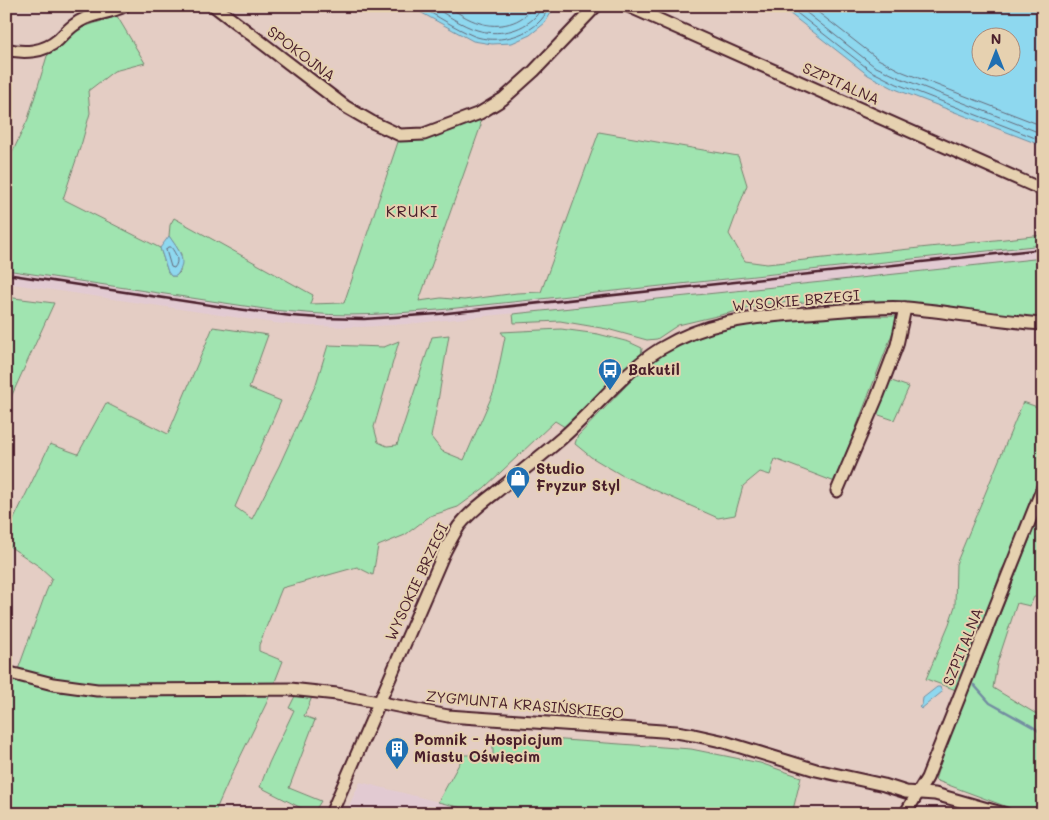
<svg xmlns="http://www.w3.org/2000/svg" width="1049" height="820" font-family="Mali,sans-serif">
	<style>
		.built { fill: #e2cad2 }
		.green { fill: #a0e4b0; stroke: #75826e }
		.water { fill: #8ed8ef; stroke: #738ea1; fill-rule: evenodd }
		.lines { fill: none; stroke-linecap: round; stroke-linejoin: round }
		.shore { stroke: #656979; stroke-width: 1 }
		.stream { stroke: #738ea1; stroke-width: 2.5 }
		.minor-casing { stroke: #4a1f2b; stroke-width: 15 }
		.minor { stroke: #e6d1b0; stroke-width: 11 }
		.rail { stroke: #4a1f2b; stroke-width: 2.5 }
		.labels { text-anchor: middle; stroke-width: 4; stroke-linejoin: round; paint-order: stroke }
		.street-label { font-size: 15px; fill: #4a1f2b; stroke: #e6d1b0 }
		.poi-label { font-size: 15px; font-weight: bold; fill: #4a1f2b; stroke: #e6d1b0; text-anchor: start }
		.neighbourhood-label { font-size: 16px; letter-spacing: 1px; fill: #4a1f2b; stroke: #e6d1b0 }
	</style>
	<rect width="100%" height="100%" fill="#e4cdc4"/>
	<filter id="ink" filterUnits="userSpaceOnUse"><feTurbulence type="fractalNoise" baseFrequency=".02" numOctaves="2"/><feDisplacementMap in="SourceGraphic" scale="10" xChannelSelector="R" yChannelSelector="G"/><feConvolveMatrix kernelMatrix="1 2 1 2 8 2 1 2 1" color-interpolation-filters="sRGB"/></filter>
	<g filter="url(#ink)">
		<g class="built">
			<polygon points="1043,245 1043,258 822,282 407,324 362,327 306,326 274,323 6,283 6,270 271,310 438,310"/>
			<polygon points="360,782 486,814 345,814"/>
		</g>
		<g class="green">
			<path d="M 117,16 L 145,63 L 114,71 L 88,91 L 90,113 L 82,142 L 63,199 L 160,248 L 168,272 L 171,276 L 176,276 L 180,272 L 181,254 L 169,236 L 170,225 L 174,218 L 313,295 L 310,304 L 344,303 L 399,139 L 479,119 L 481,125 L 419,301 L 441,298 L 464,300 L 517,293 L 541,292 L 599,132 L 738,156 L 747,185 L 729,234 L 745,261 L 767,264 L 1043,235 L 1043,245 L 438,310 C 408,312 379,315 349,315 C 323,315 297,312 271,310 L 6,270 L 6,166 L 28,119 L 47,56 L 73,31 L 83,27 Z"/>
			<polygon points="1043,258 1043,318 812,302 772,303 678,325 657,339 647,340 607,329 560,321 514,323 513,314 822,282"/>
			<polygon points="6,297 54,303 6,408"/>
			<polygon points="899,316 835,482 775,459 770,475 760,472 743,486 735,515 718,518 623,476 591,457 575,444 577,437 667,343 741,317"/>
			<polygon points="213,327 268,335 249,388 281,401 235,507 252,519 279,466 316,384 328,345 384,347 399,341 374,427 378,442 387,446 397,445 432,337 449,335 438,401 431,437 442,451 464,460 494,391 505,337 501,332 561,329 598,334 629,342 642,348 641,357 568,429 555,421 484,488 458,507 430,516 405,535 378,546 373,575 357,567 282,588 259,645 259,651 283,661 267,702 230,778 214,814 6,814 6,703 46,592 52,578 40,567 6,544 6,515 13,521 50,444 78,454 106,403 168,434"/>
			<polygon points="886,379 909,387 894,420 873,413"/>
			<polygon points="1023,402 1043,409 1043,477 1013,551 1001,571 994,592 956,690 926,679 949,624 955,606 956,564"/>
			<polygon points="1043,506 1043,597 1034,597 1030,606 1017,603 997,664 993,688 1043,718 1043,814 1026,814 935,780 940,764 966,695 982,659"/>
			<polygon points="295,696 312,697 304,716 315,720 289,788 321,801 313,814 260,787 269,763 294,710 289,708"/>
			<polygon points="521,737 691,749 760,763 801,777 792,814 486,814 438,802 464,755 480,755 481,760 493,761 493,739"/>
		</g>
		<g class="water">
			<polygon points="409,6 555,6 545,23 530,35 512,43 492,44 473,41"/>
			<path d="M 780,6 L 1043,6 L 1043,146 L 895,89 L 868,75 ZM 982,38 L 1012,38 L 1012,68 L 982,68 Z"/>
			<path d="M 169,236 C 178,249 189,261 176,276 L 171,276 L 168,272 L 160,248 Z"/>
			<polygon points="937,687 940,687 942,692 921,709 919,707 922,705 923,698"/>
		</g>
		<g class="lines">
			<g class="shore">
				<path d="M 419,6 C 437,16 455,28 474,36 C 495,44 526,37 541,20 C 545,16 547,10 549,6"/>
				<path d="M 432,6 C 445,14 463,26 477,30 C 497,36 521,32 536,16 C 538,14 540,9 542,6"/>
				<path d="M 447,6 C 457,12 468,20 480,23 C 498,29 523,24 533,6"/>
				<polyline points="788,6 871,71 897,84 1043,141"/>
				<polyline points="798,6 874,66 900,78 1043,134"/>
				<polyline points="810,6 878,59 903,72 1043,126"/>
				<path d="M 168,247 L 171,247 C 176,254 180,261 174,268 L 171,267 L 166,250 Z"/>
			</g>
			<polyline class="stream" points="974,685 990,703 1033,727 1043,734"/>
			<g class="minor-casing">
				<g id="minor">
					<polyline points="214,6 346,107 372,122 400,135 424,134 480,113 503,99 534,71 596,6"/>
					<polyline points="628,6 1043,190"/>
					<path d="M 6,49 C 24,54 44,52 58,40 C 67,31 74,23 86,18 C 99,13 112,12 124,6"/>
					<polyline points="837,491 878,395 897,345 905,308"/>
					<polyline points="6,672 53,684 97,690 290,689 337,694 448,716 676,732 694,735 721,741 816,770 884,785 906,792 935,794 1005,814"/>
					<path d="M 331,814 L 444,553 C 449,543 453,535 459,526 C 469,513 482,503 495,493 C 517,475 540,457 562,438 C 595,409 623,372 660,349 C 713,317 761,317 820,312 C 849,310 879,306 907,308 C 953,312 997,321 1043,324"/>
					<polyline points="905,814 927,778 1043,487"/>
				</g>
			</g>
			<use href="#minor" class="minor"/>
			<polyline class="rail" points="6,274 230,308 291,316 321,318 364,319 438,314 1043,249"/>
		</g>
	</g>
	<defs>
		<g id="bus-pin" transform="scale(1.25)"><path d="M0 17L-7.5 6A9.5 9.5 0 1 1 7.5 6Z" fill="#1f6fb2" stroke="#e6d1b0"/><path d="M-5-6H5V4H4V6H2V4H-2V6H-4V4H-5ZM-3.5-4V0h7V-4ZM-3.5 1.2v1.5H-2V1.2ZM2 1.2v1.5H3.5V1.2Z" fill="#fff"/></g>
		<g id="shop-pin" transform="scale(1.25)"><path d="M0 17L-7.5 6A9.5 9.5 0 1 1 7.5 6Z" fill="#1f6fb2" stroke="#e6d1b0"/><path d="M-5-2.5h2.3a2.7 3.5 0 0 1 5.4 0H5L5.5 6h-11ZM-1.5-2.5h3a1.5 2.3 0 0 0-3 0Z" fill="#fff"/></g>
		<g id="building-pin" transform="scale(1.25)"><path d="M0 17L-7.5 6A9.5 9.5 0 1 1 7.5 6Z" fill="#1f6fb2" stroke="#e6d1b0"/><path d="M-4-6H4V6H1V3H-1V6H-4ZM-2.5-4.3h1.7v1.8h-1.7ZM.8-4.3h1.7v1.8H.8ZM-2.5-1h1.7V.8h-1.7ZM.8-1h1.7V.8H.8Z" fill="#fff"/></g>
	</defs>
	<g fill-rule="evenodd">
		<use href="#bus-pin" x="610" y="370"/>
		<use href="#shop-pin" x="518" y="478"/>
		<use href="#building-pin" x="397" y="749"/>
	</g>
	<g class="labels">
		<g class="street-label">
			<text transform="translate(301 54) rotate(37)" y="5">SPOKOJNA</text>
			<text transform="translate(841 84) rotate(24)" y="5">SZPITALNA</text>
			<text transform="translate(796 301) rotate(-5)" y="5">WYSOKIE BRZEGI</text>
			<text transform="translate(417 582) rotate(-65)" y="5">WYSOKIE BRZEGI</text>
			<text transform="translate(963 647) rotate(-68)" y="5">SZPITALNA</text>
			<text transform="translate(525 705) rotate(5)" y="5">ZYGMUNTA KRASIŃSKIEGO</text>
		</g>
		<g class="poi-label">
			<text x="628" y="375">Bakutil</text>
			<text x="536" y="474">Studio<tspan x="536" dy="17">Fryzur Styl</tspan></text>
			<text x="414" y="745">Pomnik - Hospicjum<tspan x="414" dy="17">Miastu Oświęcim</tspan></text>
		</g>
		<g class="neighbourhood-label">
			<text x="412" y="217">KRUKI</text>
		</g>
	</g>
	<rect width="1049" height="820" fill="none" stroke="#e6d1b0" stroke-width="25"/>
	<rect x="12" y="12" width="1024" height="795" fill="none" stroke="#4a1f2b" stroke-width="2" filter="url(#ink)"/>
	<g transform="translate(996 52)"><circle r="24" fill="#e6d1b0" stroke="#a88a7b"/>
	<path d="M0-4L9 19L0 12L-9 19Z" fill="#1f6fb2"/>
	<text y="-8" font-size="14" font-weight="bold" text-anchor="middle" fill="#4a1f2b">N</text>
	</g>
</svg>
